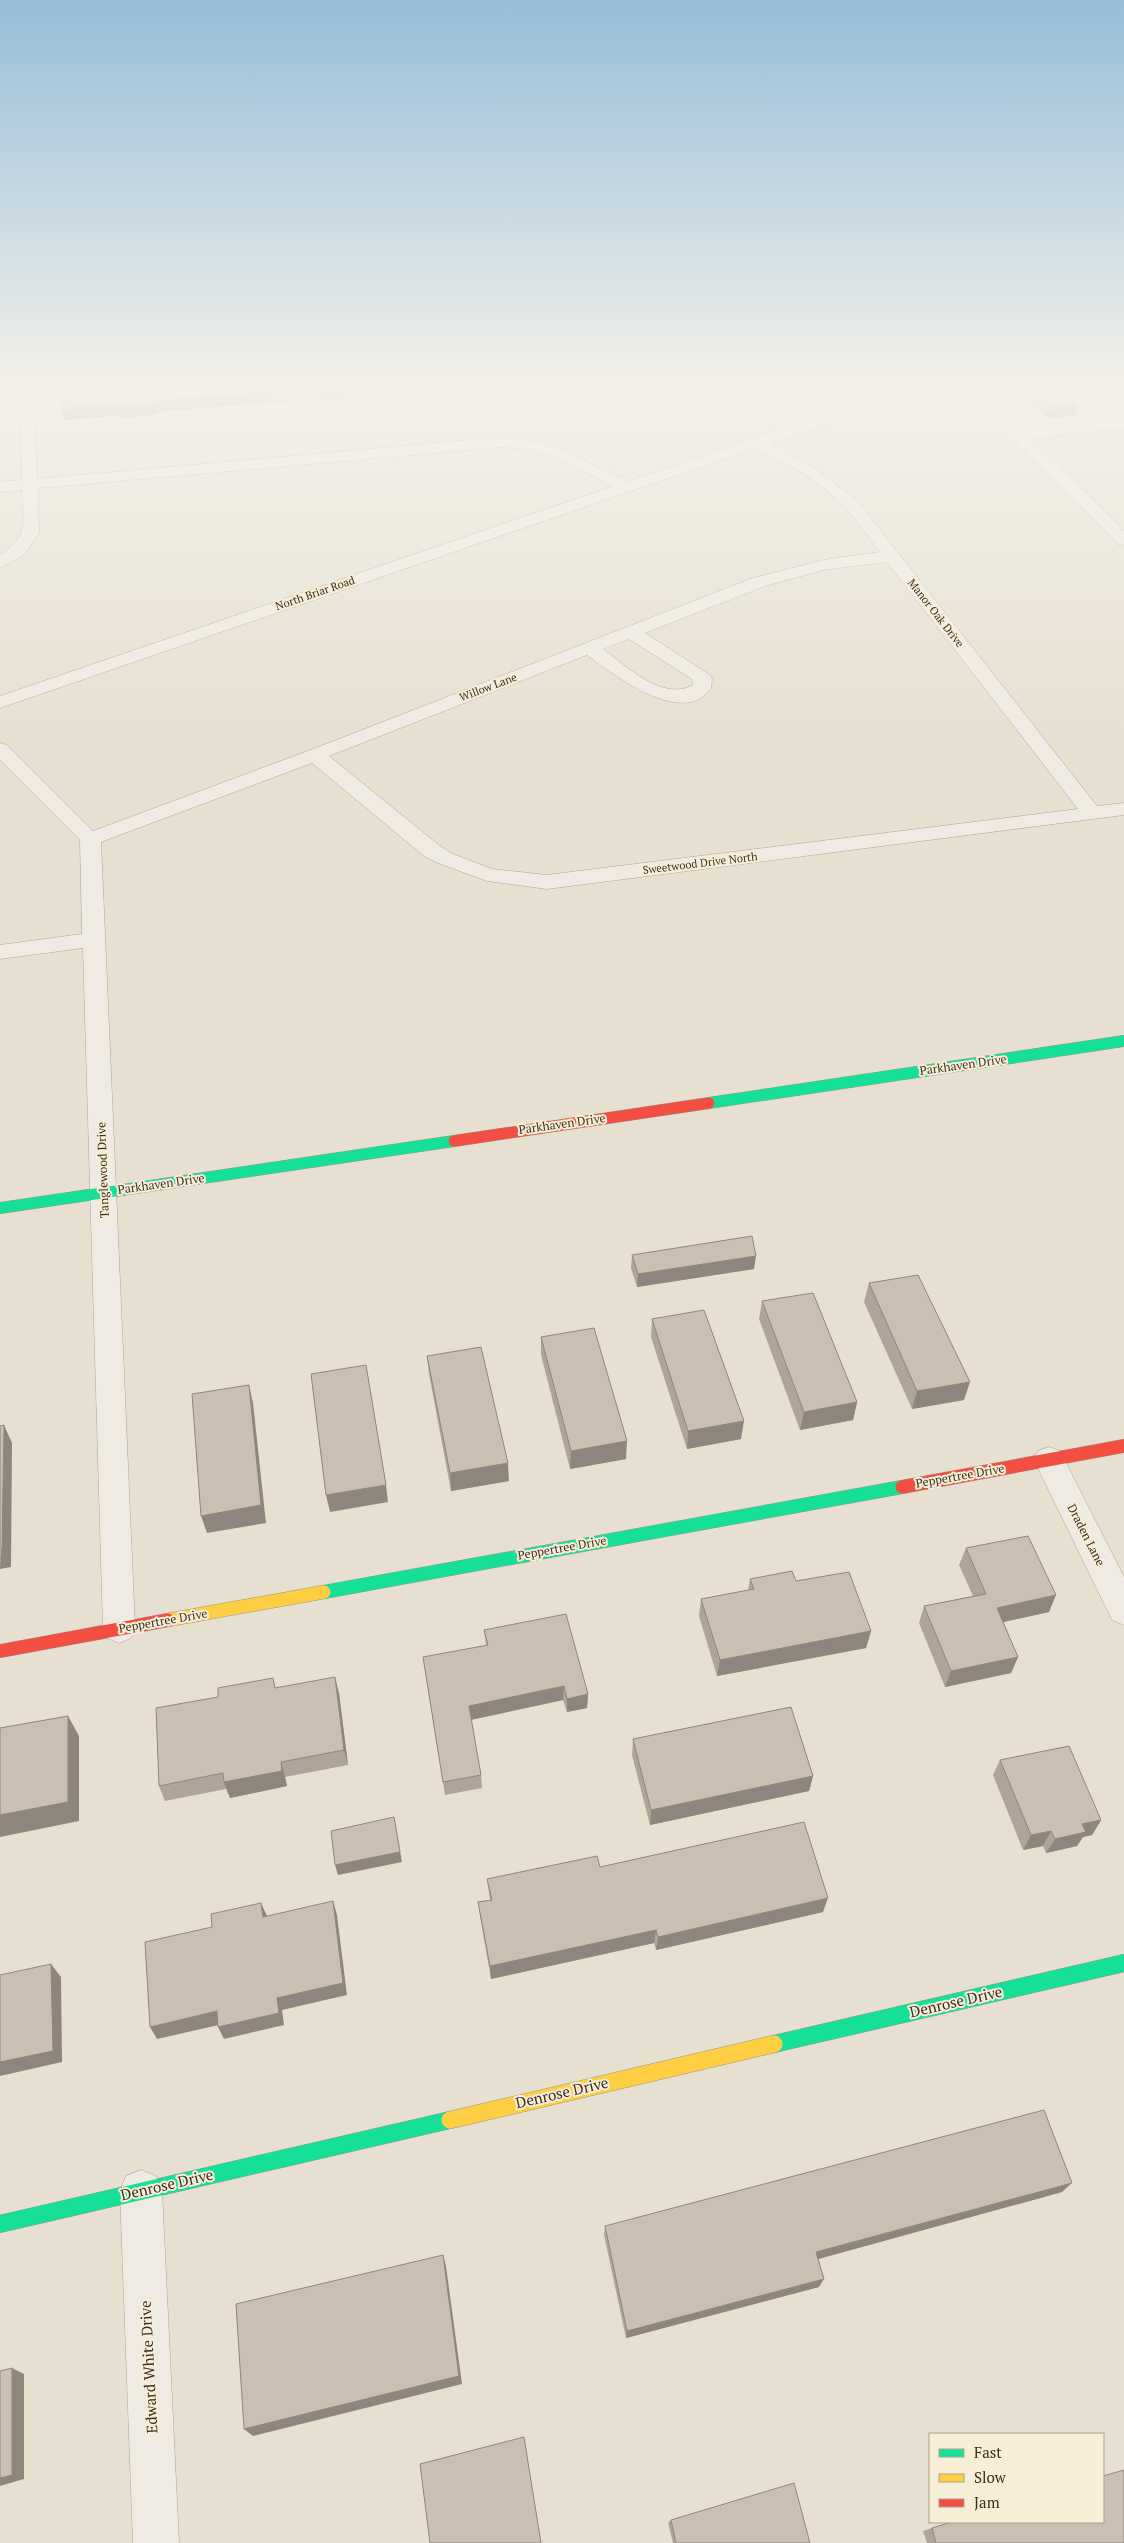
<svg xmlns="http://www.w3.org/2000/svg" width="1124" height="2543" font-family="'PT Serif',serif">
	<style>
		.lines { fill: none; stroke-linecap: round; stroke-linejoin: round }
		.street-casing { stroke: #ada599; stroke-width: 1 }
		.fast-far2-casing { stroke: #9c958a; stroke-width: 12 }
		.fast-far1-casing { stroke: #9c958a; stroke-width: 14 }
		.fast-casing { stroke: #9c958a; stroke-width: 18 }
		.slow-far1-casing { stroke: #9c958a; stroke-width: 14 }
		.slow-casing { stroke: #9c958a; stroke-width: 18 }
		.jam-far1-casing { stroke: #9c958a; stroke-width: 12 }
		.jam-casing { stroke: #9c958a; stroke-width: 14 }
		.street { fill: #efebe3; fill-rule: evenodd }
		.fast-far2 { stroke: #16e098; stroke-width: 11 }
		.fast-far1 { stroke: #16e098; stroke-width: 13 }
		.fast { stroke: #16e098; stroke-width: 17 }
		.slow-far1 { stroke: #ffcf43; stroke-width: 13 }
		.slow { stroke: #ffcf43; stroke-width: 17 }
		.jam-far1 { stroke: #f24e42; stroke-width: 11 }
		.jam { stroke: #f24e42; stroke-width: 13 }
		.wall { fill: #afa499 }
		.shaded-wall { fill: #8e867d }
		.building { fill: #cbbfb2; stroke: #8e867d }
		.labels { text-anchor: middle; stroke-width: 4; stroke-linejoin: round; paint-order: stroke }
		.far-street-label { font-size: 11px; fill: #3d2e20; stroke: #f7eed8 }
		.street-label { font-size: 12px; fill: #3d2e20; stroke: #f7eed8 }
		.near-street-label { font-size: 15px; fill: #3d2e20; stroke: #f7eed8 }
	</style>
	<rect width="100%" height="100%" fill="#e7e0d1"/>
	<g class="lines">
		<g class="street-casing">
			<g id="street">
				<path d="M 89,389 L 147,389 L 140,393 L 34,402 L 37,479 L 502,437 L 545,443 L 629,481 L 835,411 L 882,401 L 967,393 L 964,389 L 979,389 L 1021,430 L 1124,421 L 1124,429 L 1030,438 L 1124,531 L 1124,545 L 1118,544 L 975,401 L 882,409 L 844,418 L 770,443 L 812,466 L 858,502 L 1097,806 L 1124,803 L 1124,815 L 547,889 L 487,881 L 438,863 L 424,856 L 312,763 L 101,842 L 135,1628 L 131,1638 L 119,1643 L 107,1638 L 103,1628 L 83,948 L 0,959 L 0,945 L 82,934 L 80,840 L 0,760 L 0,743 L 7,745 L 93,831 L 308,751 L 753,578 L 823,560 L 880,552 C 869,538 858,520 845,507 C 820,482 788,463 756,448 L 0,708 L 0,696 L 614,486 L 537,450 L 502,447 L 38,488 L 39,533 L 24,555 L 0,568 L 0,555 C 30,536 23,522 22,490 L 0,492 L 0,482 L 22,480 L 20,404 L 0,405 L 0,397 ZM 887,562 L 1078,809 L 547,875 L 492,869 L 453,854 L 440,846 L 329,756 L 587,655 C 613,674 683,729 711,688 L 712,679 L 710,675 L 645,633 L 765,586 L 824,570 ZM 629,639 L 692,679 L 693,685 C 663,702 626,666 603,649 Z"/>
				<polygon points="1049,1447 1060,1451 1124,1577 1124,1625 1112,1620 1034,1460 1038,1451"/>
				<polygon points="141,2170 156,2176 162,2191 179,2543 133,2543 120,2191 126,2176"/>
			</g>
		</g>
		<g class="fast-far2-casing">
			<g id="fast-far2">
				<polyline points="709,1103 1124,1041"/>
				<polyline points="0,1208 454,1141"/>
			</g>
		</g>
		<g class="fast-far1-casing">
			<polyline id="fast-far1" points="324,1592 902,1487"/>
		</g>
		<g class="fast-casing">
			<g id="fast">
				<polyline points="774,2044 1124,1963"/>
				<polyline points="0,2224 450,2120"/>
			</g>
		</g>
		<g class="slow-far1-casing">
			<polyline id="slow-far1" points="168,1620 324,1592"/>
		</g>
		<g class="slow-casing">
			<polyline id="slow" points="450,2120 774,2044"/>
		</g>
		<g class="jam-far1-casing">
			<polyline id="jam-far1" points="454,1141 709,1103"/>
		</g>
		<g class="jam-casing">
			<g id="jam">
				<polyline points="902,1487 1124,1446"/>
				<polyline points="0,1651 168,1620"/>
			</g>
		</g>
		<use href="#street" class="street"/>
		<use href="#fast-far2" class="fast-far2"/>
		<use href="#fast-far1" class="fast-far1"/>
		<use href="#fast" class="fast"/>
		<use href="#slow-far1" class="slow-far1"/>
		<use href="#slow" class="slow"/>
		<use href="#jam-far1" class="jam-far1"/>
		<use href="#jam" class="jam"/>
	</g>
	<g class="wall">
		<polygon points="80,389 458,389 419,392 418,389 359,394 359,397 323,400 273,404 272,402 157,412 158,414 121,418 121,415 64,420 61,409"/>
		<polygon points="1016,389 1061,389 1078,405 1076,415 1047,418"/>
		<polygon points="632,1255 754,1269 637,1287 631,1268"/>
		<polygon points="869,1283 964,1400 912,1409 864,1302"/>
		<polygon points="762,1301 857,1402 853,1420 800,1430 759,1319"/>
		<polygon points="652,1319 741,1439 687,1449 651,1337"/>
		<polygon points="541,1337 626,1459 570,1469 541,1355"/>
		<polygon points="427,1356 509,1481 451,1491 429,1374"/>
		<polygon points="966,1548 1049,1612 1003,1622 1018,1657 1011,1673 945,1687 919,1623 924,1606 973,1596 959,1565"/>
		<polygon points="750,1579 796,1581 871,1631 866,1648 717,1676 699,1616 701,1599 748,1590"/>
		<polygon points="484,1630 588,1694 587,1708 567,1712 563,1700 471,1720 481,1775 482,1788 445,1795 425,1671 486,1645"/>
		<polygon points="276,1688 339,1693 348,1765 285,1777 287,1786 230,1798 226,1789 165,1801 159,1786"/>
		<polygon points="633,1739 813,1776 809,1791 650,1825 632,1755"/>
		<polygon points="1000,1760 1101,1820 1092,1835 1083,1837 1077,1846 1046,1853 1043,1846 1023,1850 993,1775"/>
		<polygon points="600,1867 823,1912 656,1950 654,1943 491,1979 480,1916 478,1902 490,1900 487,1879"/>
		<polygon points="1062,2192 818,2259 819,2287 626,2338 604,2235 605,2226"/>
		<polygon points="671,2520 810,2543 673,2543 668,2523"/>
		<polygon points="932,2528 1124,2543 927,2543 923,2531"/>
	</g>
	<g class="shaded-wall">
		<polygon points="330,389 418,389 359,394 359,397 323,400 322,390"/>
		<polygon points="271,391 272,402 157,412 155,401"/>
		<polygon points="119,404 156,404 158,414 121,418 121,415 64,420 61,409"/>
		<polygon points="1078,405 1076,415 1047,418 1049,407"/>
		<polygon points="756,1256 754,1269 637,1287 638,1274"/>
		<polygon points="970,1382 964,1400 912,1409 917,1391"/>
		<polygon points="249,1385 253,1403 266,1523 207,1533 201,1516"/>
		<polygon points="857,1402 853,1420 800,1430 804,1412"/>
		<polygon points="744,1421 741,1439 687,1449 688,1431"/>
		<polygon points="4,1425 12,1443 11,1567 0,1569"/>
		<polygon points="627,1441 626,1459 570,1469 571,1451"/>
		<polygon points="508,1463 509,1481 451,1491 450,1473"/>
		<polygon points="386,1485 388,1502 330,1512 326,1495"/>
		<polygon points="1056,1595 1049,1612 990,1625 997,1608"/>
		<polygon points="871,1631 866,1648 717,1676 720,1660"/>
		<polygon points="1018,1657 1011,1673 945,1687 951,1671"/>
		<polygon points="335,1677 339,1693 348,1765 344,1750"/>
		<polygon points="564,1686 563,1700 470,1720 469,1706"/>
		<polygon points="588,1694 587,1708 567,1712 567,1699"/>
		<polygon points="68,1716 79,1736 79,1821 0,1837 0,1815"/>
		<polygon points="281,1762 285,1777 287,1786 230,1798 224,1782"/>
		<polygon points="813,1776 809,1791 650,1825 651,1810"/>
		<polygon points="394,1817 402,1862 338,1875 335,1865"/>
		<polygon points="1101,1820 1092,1835 1083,1837 1077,1846 1046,1853 1055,1839 1082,1824"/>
		<polygon points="1051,1831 1043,1846 1023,1850 1031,1835"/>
		<polygon points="828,1898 823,1912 656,1950 658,1937"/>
		<polygon points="333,1901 337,1915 347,1995 282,2010 284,2025 224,2039 218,2027 277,1998"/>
		<polygon points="261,1903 267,1916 263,1917"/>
		<polygon points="656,1930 654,1943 491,1979 490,1966"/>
		<polygon points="51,1964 61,1977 62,2062 0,2076 0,2062"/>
		<polygon points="217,2011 223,2024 157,2039 150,2027"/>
		<polygon points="1072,2183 1062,2192 811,2261 816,2252"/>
		<polygon points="443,2255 446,2266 462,2384 253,2436 244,2429"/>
		<polygon points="824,2279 819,2287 626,2338 627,2331"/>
		<polygon points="12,2368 24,2374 24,2479 0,2486 0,2478"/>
	</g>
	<g class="building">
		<polygon points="80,389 330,389 271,393 271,391 155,401 156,404 119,407 119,404 61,409 60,391"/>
		<polygon points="1029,389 1061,389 1078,405 1049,407"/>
		<polygon points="752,1236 756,1256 638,1274 632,1255"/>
		<polygon points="918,1275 970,1382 917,1391 869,1283"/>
		<polygon points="813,1293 857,1402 804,1412 762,1301"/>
		<polygon points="704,1310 744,1421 688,1431 652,1319"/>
		<polygon points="594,1328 627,1441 571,1451 541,1337"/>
		<polygon points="481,1347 508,1463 450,1473 427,1356"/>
		<polygon points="366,1365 386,1485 326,1495 311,1374"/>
		<polygon points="249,1385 261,1505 201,1516 192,1394"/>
		<polygon points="4,1425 2,1550 0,1550 0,1426"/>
		<polygon points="1028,1536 1056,1595 997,1608 1018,1657 951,1671 924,1606 986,1594 966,1548"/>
		<polygon points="792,1571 796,1581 849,1572 871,1631 720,1660 701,1599 754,1589 750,1579"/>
		<polygon points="566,1614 588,1694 567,1699 564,1686 469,1706 481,1775 443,1782 423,1657 488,1645 484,1630"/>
		<polygon points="335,1677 344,1750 281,1762 282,1771 224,1782 223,1773 159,1786 156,1708 218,1697 218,1688 273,1678 275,1688"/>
		<polygon points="791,1707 813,1776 651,1810 633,1739"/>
		<polygon points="68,1716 68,1802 0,1815 0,1728"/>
		<polygon points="1069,1746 1101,1820 1082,1824 1086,1832 1055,1839 1051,1831 1031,1835 1000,1760"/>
		<polygon points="394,1817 400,1852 335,1865 331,1831"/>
		<polygon points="804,1822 828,1898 658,1937 656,1930 490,1966 478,1902 492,1900 487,1879 597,1856 600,1867"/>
		<polygon points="333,1901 343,1983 277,1998 279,2013 218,2027 217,2011 150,2027 145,1942 212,1927 211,1914 261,1903 263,1917"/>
		<polygon points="51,1964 53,2051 0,2062 0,1975"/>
		<polygon points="1044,2110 1072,2183 816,2252 824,2279 627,2331 605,2226"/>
		<polygon points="443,2255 459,2376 244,2429 236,2304"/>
		<polygon points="12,2368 12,2475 0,2478 0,2371"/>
		<polygon points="524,2437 541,2543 430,2543 420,2464"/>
		<polygon points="1124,2470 1124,2543 936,2543 932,2528 952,2522 1103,2522 1103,2476"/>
		<polygon points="794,2483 810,2543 676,2543 671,2520"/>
	</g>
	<linearGradient id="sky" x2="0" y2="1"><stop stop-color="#96bed9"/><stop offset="0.52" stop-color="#f4f1ea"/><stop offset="1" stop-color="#f4f1ea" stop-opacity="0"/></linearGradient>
	<rect width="1124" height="745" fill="url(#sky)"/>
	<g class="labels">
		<g class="far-street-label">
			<text transform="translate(315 593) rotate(-19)" y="4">North Briar Road</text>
			<text transform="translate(936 613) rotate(52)" y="4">Manor Oak Drive</text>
			<text transform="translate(488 687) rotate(-21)" y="4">Willow Lane</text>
			<text transform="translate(700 863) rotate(-7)" y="4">Sweetwood Drive North</text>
		</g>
		<g class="street-label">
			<text transform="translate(963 1065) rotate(-8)" y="4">Parkhaven Drive</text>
			<text transform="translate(562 1124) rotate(-8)" y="4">Parkhaven Drive</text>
			<text transform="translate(103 1170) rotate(-92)" y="4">Tanglewood Drive</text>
			<text transform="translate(161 1184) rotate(-8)" y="4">Parkhaven Drive</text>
			<text transform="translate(960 1476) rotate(-10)" y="4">Peppertree Drive</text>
			<text transform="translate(1086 1535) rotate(63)" y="4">Draden Lane</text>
			<text transform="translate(562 1548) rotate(-10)" y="4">Peppertree Drive</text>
			<text transform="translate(163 1621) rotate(-10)" y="4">Peppertree Drive</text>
		</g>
		<g class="near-street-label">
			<text transform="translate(956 2002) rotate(-13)" y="5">Denrose Drive</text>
			<text transform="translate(562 2093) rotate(-13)" y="5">Denrose Drive</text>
			<text transform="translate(167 2185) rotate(-13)" y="5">Denrose Drive</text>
			<text transform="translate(149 2367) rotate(-93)" y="5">Edward White Drive</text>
		</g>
	</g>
	<rect x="929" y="2433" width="175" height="90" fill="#f7eed8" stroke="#ada18e"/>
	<rect x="939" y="2449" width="25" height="8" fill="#16e098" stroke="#ada18e"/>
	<text x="974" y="2458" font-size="15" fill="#3d2e20">Fast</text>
	<rect x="939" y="2474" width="25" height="8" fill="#ffcf43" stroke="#ada18e"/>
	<text x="974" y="2483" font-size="15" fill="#3d2e20">Slow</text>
	<rect x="939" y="2499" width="25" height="8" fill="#f24e42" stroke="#ada18e"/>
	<text x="974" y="2508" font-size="15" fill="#3d2e20">Jam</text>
</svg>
